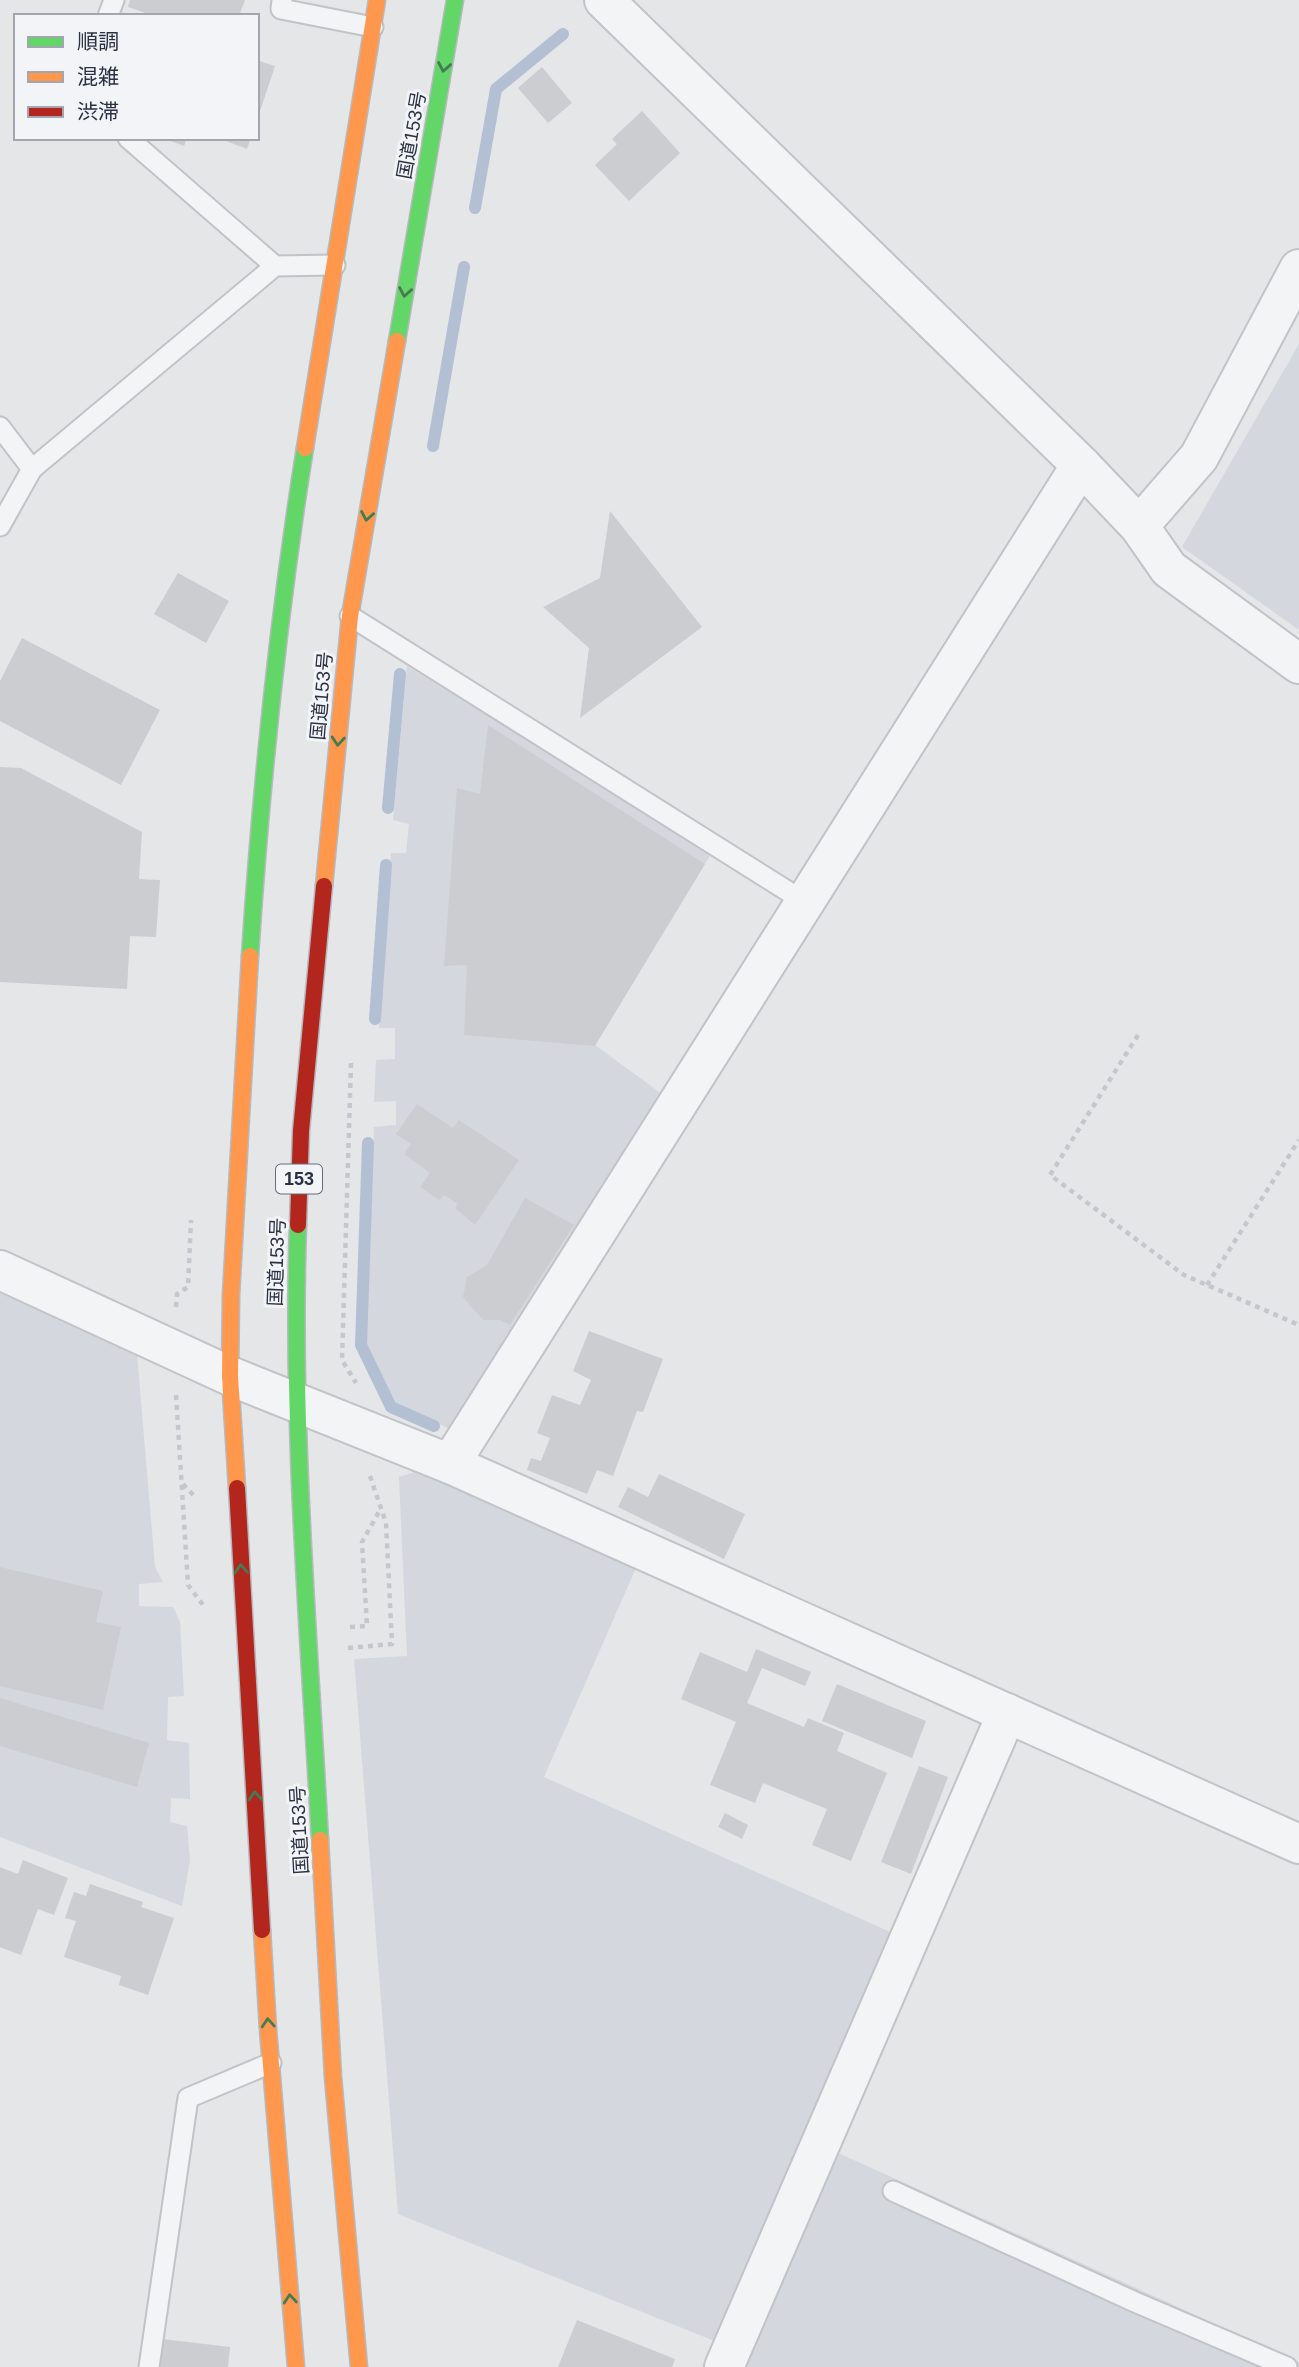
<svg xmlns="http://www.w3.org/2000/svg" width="1299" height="2367" font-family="Arial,'Noto Sans JP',sans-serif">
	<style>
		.built { fill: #d4d7dd }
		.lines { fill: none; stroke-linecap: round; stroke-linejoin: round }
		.stream { stroke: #b3c0d3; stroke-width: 12 }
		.building { fill: #cbcdd0 }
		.lane-casing { stroke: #c1c3c6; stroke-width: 23 }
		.street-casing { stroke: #c1c3c6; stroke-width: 42 }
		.fast-casing { stroke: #b6b9bd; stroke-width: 19 }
		.slow-casing { stroke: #b6b9bd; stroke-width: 19 }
		.jam-casing { stroke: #b6b9bd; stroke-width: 19 }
		.path { stroke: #c6c7cc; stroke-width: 4.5; stroke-dasharray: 5 5; stroke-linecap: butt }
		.lane { stroke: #f3f4f6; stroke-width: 19 }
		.street { stroke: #f3f4f6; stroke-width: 38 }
		.fast { stroke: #63d668; stroke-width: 16 }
		.slow { stroke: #ff974d; stroke-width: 16 }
		.jam { stroke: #b3261e; stroke-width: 16 }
		.oneway { stroke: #447b53 }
		.labels { text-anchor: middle; stroke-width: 6; stroke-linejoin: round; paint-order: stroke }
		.shield { fill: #f2f4f8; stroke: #666c79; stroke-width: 2 }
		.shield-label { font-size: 18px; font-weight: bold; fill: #2a3142 }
		.street-label { font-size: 19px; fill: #2a3142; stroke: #f2f4f8 }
	</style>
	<rect width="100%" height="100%" fill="#e4e6e8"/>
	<g class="built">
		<polygon points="1299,344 1299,630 1182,547"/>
		<polygon points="407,666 711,854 595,1045 666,1097 450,1429 393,1403 365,1344 374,1127 396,1125 396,1101 374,1102 376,1060 395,1059 395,1028 379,1028 391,853 406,853 409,824 393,820"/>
		<polygon points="0,1293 137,1354 155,1567 163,1582 139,1584 139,1606 173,1607 180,1622 184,1696 168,1697 167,1740 189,1743 190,1799 171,1798 170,1822 187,1826 190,1860 182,1906 0,1837"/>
		<polygon points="424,1469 636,1568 544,1777 897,1935 722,2344 398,2214 354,1659 407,1656 399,1477"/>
		<polygon points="834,2151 1299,2362 1299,2367 739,2367"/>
	</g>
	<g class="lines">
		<g class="stream">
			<polyline points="475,208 496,89 563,34"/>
			<polyline points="433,446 464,267"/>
			<polyline points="388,808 400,674"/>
			<polyline points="375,1019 386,865"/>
			<polyline points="368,1143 361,1345 391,1407 434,1426"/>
		</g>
	</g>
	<g class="building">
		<polygon points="130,0 245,0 239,16 154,16 128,7"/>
		<polygon points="257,60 275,66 258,117 257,117"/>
		<polygon points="542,67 572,103 548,123 518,88"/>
		<polygon points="642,111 680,153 629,201 595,165 617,144 612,139"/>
		<polygon points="162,138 187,138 184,146"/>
		<polygon points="218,138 251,138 247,149"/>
		<polygon points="610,511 702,627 580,718 589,648 543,607 600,578"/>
		<polygon points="178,573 229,601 206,643 154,614"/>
		<polygon points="22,638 160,710 121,785 0,721 0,681"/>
		<polygon points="488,725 705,864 595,1046 464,1035 467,965 444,966 457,788 480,794"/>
		<polygon points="0,767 21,768 142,832 139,879 160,880 156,937 130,936 127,989 0,982"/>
		<polygon points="417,1104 453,1128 459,1120 519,1160 475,1225 455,1208 458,1204 444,1195 439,1200 420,1187 430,1173 404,1154 411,1144 396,1134"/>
		<polygon points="525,1198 574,1225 510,1325 500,1320 483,1320 463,1297 467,1277 487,1265"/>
		<polygon points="589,1331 663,1359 643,1412 637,1411 613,1476 597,1470 587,1494 527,1470 531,1458 541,1461 550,1438 537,1433 552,1395 580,1405 591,1380 573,1371"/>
		<polygon points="659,1474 745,1514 724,1559 618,1507 628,1487 648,1497"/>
		<polygon points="0,1567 103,1591 96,1622 121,1627 103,1710 0,1686"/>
		<polygon points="756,1649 811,1672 805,1686 762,1668 747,1703 804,1727 808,1718 844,1733 837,1751 887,1773 851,1861 812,1845 827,1809 763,1783 755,1803 710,1785 736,1722 681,1699 700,1652 747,1672"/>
		<polygon points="837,1684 926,1721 912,1758 822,1721"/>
		<polygon points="0,1698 149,1743 137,1787 0,1746"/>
		<polygon points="919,1766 948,1777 911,1874 881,1862"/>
		<polygon points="725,1813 748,1825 742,1839 718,1827"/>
		<polygon points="23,1860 68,1878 54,1915 38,1909 21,1955 0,1947 0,1867 18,1874"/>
		<polygon points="90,1884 143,1902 141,1907 174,1918 148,1995 119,1985 121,1976 64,1957 76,1921 65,1918 74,1892 86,1896"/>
		<polygon points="577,2320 675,2359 672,2367 558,2367"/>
		<polygon points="162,2339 230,2347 228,2367 159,2367"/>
	</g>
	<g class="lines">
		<g class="lane-casing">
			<g id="lane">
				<polyline points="282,0 281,9 373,27"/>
				<polyline points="108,16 114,0"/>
				<polyline points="128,138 275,266"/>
				<polyline points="0,427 32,469"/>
				<polyline points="0,526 32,469 275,266 335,265"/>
				<polyline points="350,616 805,902"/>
				<polyline points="893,2191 1135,2302 1287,2367"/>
				<polyline points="149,2367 188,2098 271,2063"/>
			</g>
		</g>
		<g class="street-casing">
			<g id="street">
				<polyline points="604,0 1081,465 1139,526 1169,569 1299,664"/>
				<polyline points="1139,526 1199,457 1299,269"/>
				<polyline points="0,1270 230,1376 450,1464 1299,1844"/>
				<polyline points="450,1464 1081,465"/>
				<polyline points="724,2367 1007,1713"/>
			</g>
		</g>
		<g class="fast-casing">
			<g id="fast">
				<polyline points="397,341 455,0"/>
				<path d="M 250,956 C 261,786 278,617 305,448"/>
				<path d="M 298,1225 C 291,1430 309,1635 320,1840"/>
			</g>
		</g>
		<g class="slow-casing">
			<g id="slow">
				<polyline points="305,448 377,0"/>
				<polyline points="324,886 350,616 397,341"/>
				<polyline points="237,1488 230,1376 231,1295 250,956"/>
				<polyline points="320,1840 333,2077 359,2367"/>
				<polyline points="262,1930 268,2029 296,2367"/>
			</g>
		</g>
		<g class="jam-casing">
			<g id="jam">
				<polyline points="298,1225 301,1131 324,886"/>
				<polyline points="237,1488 262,1930"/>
			</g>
		</g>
		<g class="path">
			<polyline points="1138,1035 1050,1175 1184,1275 1299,1325"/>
			<polyline points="351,1063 342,1360 356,1383"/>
			<polyline points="1207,1285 1299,1140"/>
			<polyline points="176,1307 177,1294 188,1287 191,1220"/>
			<polyline points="176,1395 188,1585 203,1605"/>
			<polyline points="183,1484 196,1498"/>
			<polyline points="350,1627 367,1626 362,1542 380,1510"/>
			<polyline points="348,1648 392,1644 386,1523 370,1476"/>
		</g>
		<use href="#lane" class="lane"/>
		<use href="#street" class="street"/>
		<use href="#fast" class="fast"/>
		<use href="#slow" class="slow"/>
		<use href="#jam" class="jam"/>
	</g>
	<defs><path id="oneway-chevron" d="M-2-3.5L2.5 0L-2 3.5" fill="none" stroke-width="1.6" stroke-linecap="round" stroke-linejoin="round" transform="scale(1.75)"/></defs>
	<g class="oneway">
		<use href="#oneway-chevron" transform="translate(444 67) rotate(100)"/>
		<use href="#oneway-chevron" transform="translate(405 292) rotate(100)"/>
		<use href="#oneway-chevron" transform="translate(367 516) rotate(100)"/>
		<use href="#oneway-chevron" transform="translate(338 741) rotate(95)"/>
		<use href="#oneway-chevron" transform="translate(241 1569) rotate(-93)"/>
		<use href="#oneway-chevron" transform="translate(255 1796) rotate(-93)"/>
		<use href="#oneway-chevron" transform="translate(268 2023) rotate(-94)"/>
		<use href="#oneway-chevron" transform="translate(290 2299) rotate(-95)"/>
	</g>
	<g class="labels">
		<rect class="shield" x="276" y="1164.5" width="46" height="29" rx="5"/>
		<g class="shield-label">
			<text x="299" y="1185">153</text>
		</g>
		<g class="street-label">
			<text transform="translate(411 135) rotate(-80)" y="7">国道153号</text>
			<text transform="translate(321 696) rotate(-85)" y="7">国道153号</text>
			<text transform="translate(276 1262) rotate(-88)" y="7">国道153号</text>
			<text transform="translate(299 1830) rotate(-93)" y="7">国道153号</text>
		</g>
	</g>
	<rect x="14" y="14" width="245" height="126" fill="#f2f4f8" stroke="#a2a6af" stroke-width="2"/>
	<rect x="28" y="37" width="35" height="10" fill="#63d668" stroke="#a2a6af" stroke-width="2"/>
	<text x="77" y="49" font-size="21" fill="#2a3142">順調</text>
	<rect x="28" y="72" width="35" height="10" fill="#ff974d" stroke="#a2a6af" stroke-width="2"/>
	<text x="77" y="84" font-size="21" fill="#2a3142">混雑</text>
	<rect x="28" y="107" width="35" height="10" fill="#b3261e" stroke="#a2a6af" stroke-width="2"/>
	<text x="77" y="119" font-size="21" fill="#2a3142">渋滞</text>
</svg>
